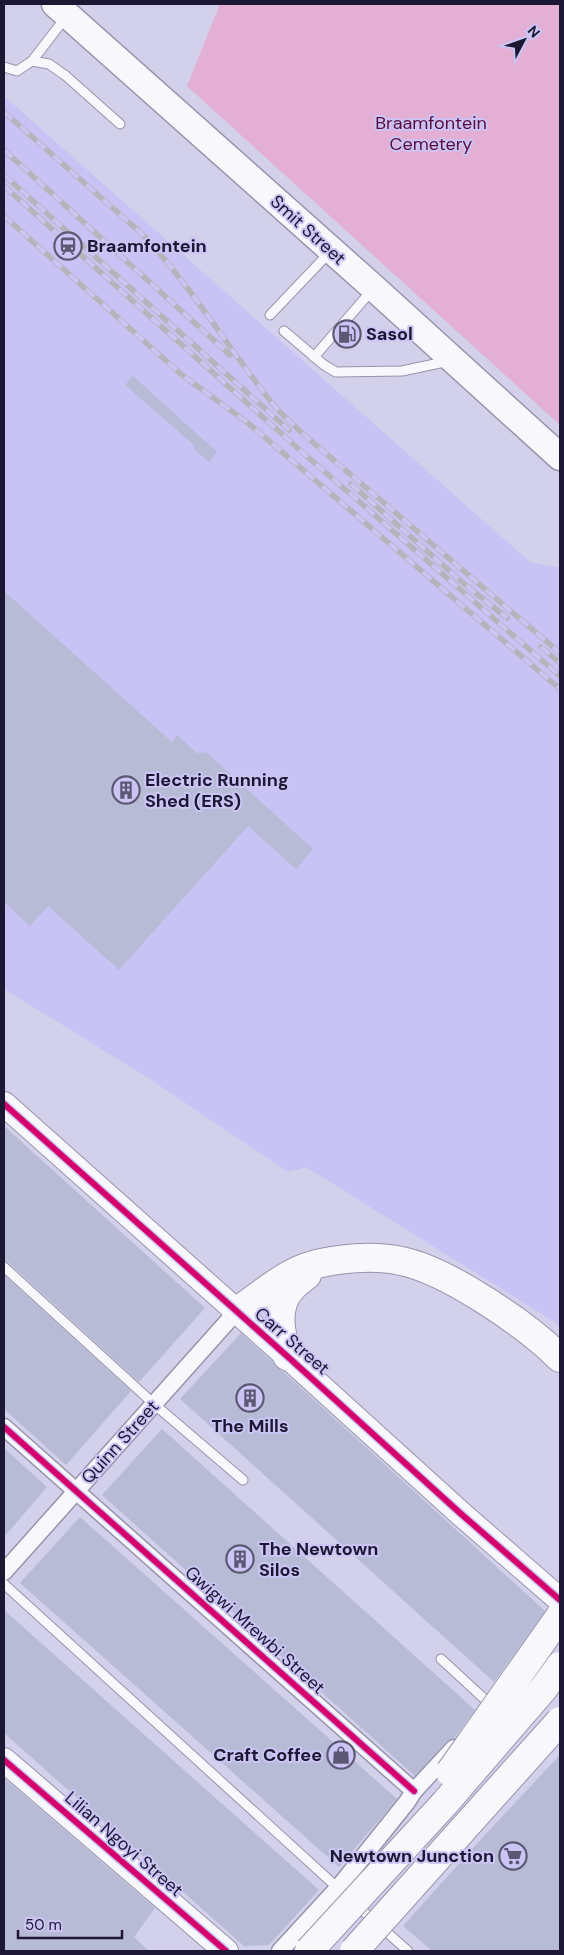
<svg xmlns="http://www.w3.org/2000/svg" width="564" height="1955" font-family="'DM Sans',sans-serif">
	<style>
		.built { fill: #c8c3f4 }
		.green { fill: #e4afd4 }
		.building { fill: #b8bbd5 }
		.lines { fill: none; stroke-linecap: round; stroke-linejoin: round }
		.lane-casing { stroke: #9794ac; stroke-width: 11 }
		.street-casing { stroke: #9794ac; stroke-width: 19 }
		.secondary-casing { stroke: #9794ac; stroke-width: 26 }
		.primary-casing { stroke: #9794ac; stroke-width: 29 }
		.highway-casing { stroke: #9794ac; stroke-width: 30 }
		.lane { stroke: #f8f8fc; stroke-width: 9 }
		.street { stroke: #f8f8fc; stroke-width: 16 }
		.secondary { stroke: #f8f8fc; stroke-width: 24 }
		.primary { stroke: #f8f8fc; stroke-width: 26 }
		.highway { stroke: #f8f8fc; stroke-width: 28 }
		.rail-casing { stroke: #b5b4bb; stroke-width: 5.5 }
		.rail { stroke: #cac5f4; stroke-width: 4; stroke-dasharray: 11; stroke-linecap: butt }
		.highway-bridge-casing { stroke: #9794ac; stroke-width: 30; stroke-linecap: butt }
		.highway-bridge { stroke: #f8f8fc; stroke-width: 28 }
		.cycleway-casing { stroke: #cac5f4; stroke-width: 9 }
		.cycleway { stroke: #d6006c; stroke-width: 6 }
		.labels { text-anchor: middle; stroke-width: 4; stroke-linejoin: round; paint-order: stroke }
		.park-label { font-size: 18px; fill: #5a0b3b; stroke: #cac5f4 }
		.street-label { font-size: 18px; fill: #1c1733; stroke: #cac5f4 }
		.poi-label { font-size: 18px; font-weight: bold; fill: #1c1733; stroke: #cac5f4; text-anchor: start }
	</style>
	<rect width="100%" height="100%" fill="#d2d0ea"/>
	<polygon class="built" points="4,96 530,562 560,568 560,1329 556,1323 306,1167 288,1172 150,1079 4,989"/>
	<polygon class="green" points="220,4 560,4 560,425 187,86"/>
	<g class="building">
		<polygon points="133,376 217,452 209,462 193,448 195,446 125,385"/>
		<polygon points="4,591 172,742 177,735 198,754 199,752 202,754 205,751 313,849 296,869 248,826 119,970 48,906 30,926 4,902"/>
		<polygon points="4,1126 205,1308 139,1382 8,1262 4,1261"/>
		<polygon points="4,1275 131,1391 66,1465 4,1409"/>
		<polygon points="241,1333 545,1611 494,1682 180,1399"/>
		<polygon points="162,1429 475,1710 454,1738 447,1741 415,1776 102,1495"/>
		<polygon points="4,1448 47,1487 4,1537"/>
		<polygon points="80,1517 397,1799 339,1867 20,1583"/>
		<polygon points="4,1610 319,1890 269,1945 244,1946 4,1733"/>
		<polygon points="560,1755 560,1951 432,1951 403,1926 482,1838"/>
		<polygon points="4,1778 155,1908 134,1937 149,1951 4,1951"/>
	</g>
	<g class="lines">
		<g class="lane-casing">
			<g id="lane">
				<polyline points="32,61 49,64 66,76 120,124"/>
				<polyline points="4,67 17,71 32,61 66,17"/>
				<polyline points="270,315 330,252"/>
				<polyline points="284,331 324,365 336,372 402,371 449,361"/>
				<polyline points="314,357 373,289"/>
				<polyline points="4,1267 154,1404 243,1480"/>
				<polyline points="4,1584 340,1890"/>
				<polyline points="441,1659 492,1706"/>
				<polyline points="355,1904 408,1951"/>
			</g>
		</g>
		<g class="street-casing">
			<g id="street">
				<polyline points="4,1427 414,1791"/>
				<polyline points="4,1572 236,1312"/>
				<polyline points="280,1951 338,1888 407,1802 414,1791 454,1748"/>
			</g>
		</g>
		<g class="secondary-casing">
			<g id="secondary">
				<polyline points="4,1104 287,1356 460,1513 560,1600"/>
				<polyline points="4,1760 226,1951"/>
			</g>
		</g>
		<g class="primary-casing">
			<polyline id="primary" points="55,4 374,288 560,457"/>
		</g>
		<g class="highway-casing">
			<g id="highway">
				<path d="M 236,1312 C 258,1297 285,1273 310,1266 C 336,1258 375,1255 401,1261 C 447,1270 527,1325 560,1358"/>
				<path d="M 287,1356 C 281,1334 274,1306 292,1288 C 296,1283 302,1279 307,1275"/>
			</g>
		</g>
		<use href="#lane" class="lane"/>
		<use href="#street" class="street"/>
		<use href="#secondary" class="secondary"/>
		<use href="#primary" class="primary"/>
		<use href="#highway" class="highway"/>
		<g class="rail-casing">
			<g id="rail">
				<path d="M 4,112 L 141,233 C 191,285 227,347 272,403 C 281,414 292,423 302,433 L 560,653"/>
				<polyline points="4,150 230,355"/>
				<polyline points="4,175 289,430"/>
				<polyline points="4,186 302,452 560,676"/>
				<polyline points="4,216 182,375 248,423 560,689"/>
				<polyline points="351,484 462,582 507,618"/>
				<polyline points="541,647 560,663"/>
			</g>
		</g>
		<use href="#rail" class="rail"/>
		<g class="highway-bridge-casing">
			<g id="highway-bridge">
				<polyline points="450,1772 560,1616"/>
				<polyline points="309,1951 445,1803 544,1688 560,1666"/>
				<polyline points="354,1951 560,1721"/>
			</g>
		</g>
		<use href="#highway-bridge" class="highway-bridge"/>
		<g class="cycleway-casing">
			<g id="cycleway">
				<polyline points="4,1104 287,1356 460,1513 560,1600"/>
				<polyline points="4,1427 414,1791"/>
				<polyline points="4,1760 226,1951"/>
			</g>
		</g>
		<use href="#cycleway" class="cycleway"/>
	</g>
	<defs>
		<g id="station-ring" transform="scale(1.4375)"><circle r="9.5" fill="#cac5f4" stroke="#5c5873" stroke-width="1.5"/><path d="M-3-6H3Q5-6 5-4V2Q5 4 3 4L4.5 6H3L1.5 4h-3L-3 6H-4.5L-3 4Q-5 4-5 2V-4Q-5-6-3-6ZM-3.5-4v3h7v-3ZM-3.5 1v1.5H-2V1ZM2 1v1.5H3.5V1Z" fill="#5c5873"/></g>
		<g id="fuel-ring" transform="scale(1.4375)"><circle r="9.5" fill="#cac5f4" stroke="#5c5873" stroke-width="1.5"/><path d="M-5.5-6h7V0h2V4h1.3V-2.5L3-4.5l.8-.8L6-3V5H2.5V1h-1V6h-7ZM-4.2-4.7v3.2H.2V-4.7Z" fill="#5c5873"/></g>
		<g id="building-ring" transform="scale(1.4375)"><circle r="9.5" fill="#cac5f4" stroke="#5c5873" stroke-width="1.5"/><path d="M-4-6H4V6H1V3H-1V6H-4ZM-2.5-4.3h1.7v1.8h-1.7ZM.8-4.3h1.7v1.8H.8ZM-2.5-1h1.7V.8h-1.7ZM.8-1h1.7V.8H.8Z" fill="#5c5873"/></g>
		<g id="shop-ring" transform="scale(1.4375)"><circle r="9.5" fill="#cac5f4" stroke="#5c5873" stroke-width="1.5"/><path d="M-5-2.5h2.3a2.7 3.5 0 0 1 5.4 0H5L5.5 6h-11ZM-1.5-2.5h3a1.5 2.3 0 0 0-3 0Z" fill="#5c5873"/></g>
		<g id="supermarket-ring" transform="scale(1.4375)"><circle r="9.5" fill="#cac5f4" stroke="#5c5873" stroke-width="1.5"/><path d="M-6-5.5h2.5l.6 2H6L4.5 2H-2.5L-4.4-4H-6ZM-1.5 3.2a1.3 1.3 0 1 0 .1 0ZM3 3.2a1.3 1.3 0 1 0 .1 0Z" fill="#5c5873"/></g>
	</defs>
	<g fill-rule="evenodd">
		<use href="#station-ring" x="68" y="246"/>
		<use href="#fuel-ring" x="347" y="334"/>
		<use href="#building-ring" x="126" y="790"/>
		<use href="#building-ring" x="250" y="1398"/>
		<use href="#building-ring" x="240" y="1559"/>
		<use href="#shop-ring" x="341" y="1755"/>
		<use href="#supermarket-ring" x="513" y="1856"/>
	</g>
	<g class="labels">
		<g class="park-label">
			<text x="431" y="129">Braamfontein<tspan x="431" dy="21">Cemetery</tspan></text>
		</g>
		<g class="street-label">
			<text transform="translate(308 230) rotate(42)" y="6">Smit Street</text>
			<text transform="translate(292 1341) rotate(41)" y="6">Carr Street</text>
			<text transform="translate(120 1442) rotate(-48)" y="6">Quinn Street</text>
			<text transform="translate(255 1630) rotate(42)" y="6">Gwigwi Mrewbi Street</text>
			<text transform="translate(124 1844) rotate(41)" y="6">Lilian Ngoyi Street</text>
		</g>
		<g class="poi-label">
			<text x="87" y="252">Braamfontein</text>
			<text x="366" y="340">Sasol</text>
			<text x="145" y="786">Electric Running<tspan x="145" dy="21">Shed (ERS)</tspan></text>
			<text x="250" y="1432" text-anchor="middle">The Mills</text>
			<text x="259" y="1555">The Newtown<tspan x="259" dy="21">Silos</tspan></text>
			<text x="322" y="1761" text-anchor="end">Craft Coffee</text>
			<text x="494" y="1862" text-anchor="end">Newtown Junction</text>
		</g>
	</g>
	<rect width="564" height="1955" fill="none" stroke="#1c1733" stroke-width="10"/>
	<g transform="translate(524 40) rotate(49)" stroke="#cac5f4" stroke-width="4" paint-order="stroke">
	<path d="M0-4L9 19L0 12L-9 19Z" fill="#1c1733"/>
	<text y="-8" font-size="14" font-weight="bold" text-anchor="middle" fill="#1c1733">N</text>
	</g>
	<path d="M18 1930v8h104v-8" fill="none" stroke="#1c1733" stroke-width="2.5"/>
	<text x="25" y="1930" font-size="15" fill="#1c1733" stroke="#cac5f4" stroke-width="4" paint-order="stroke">50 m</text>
</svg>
